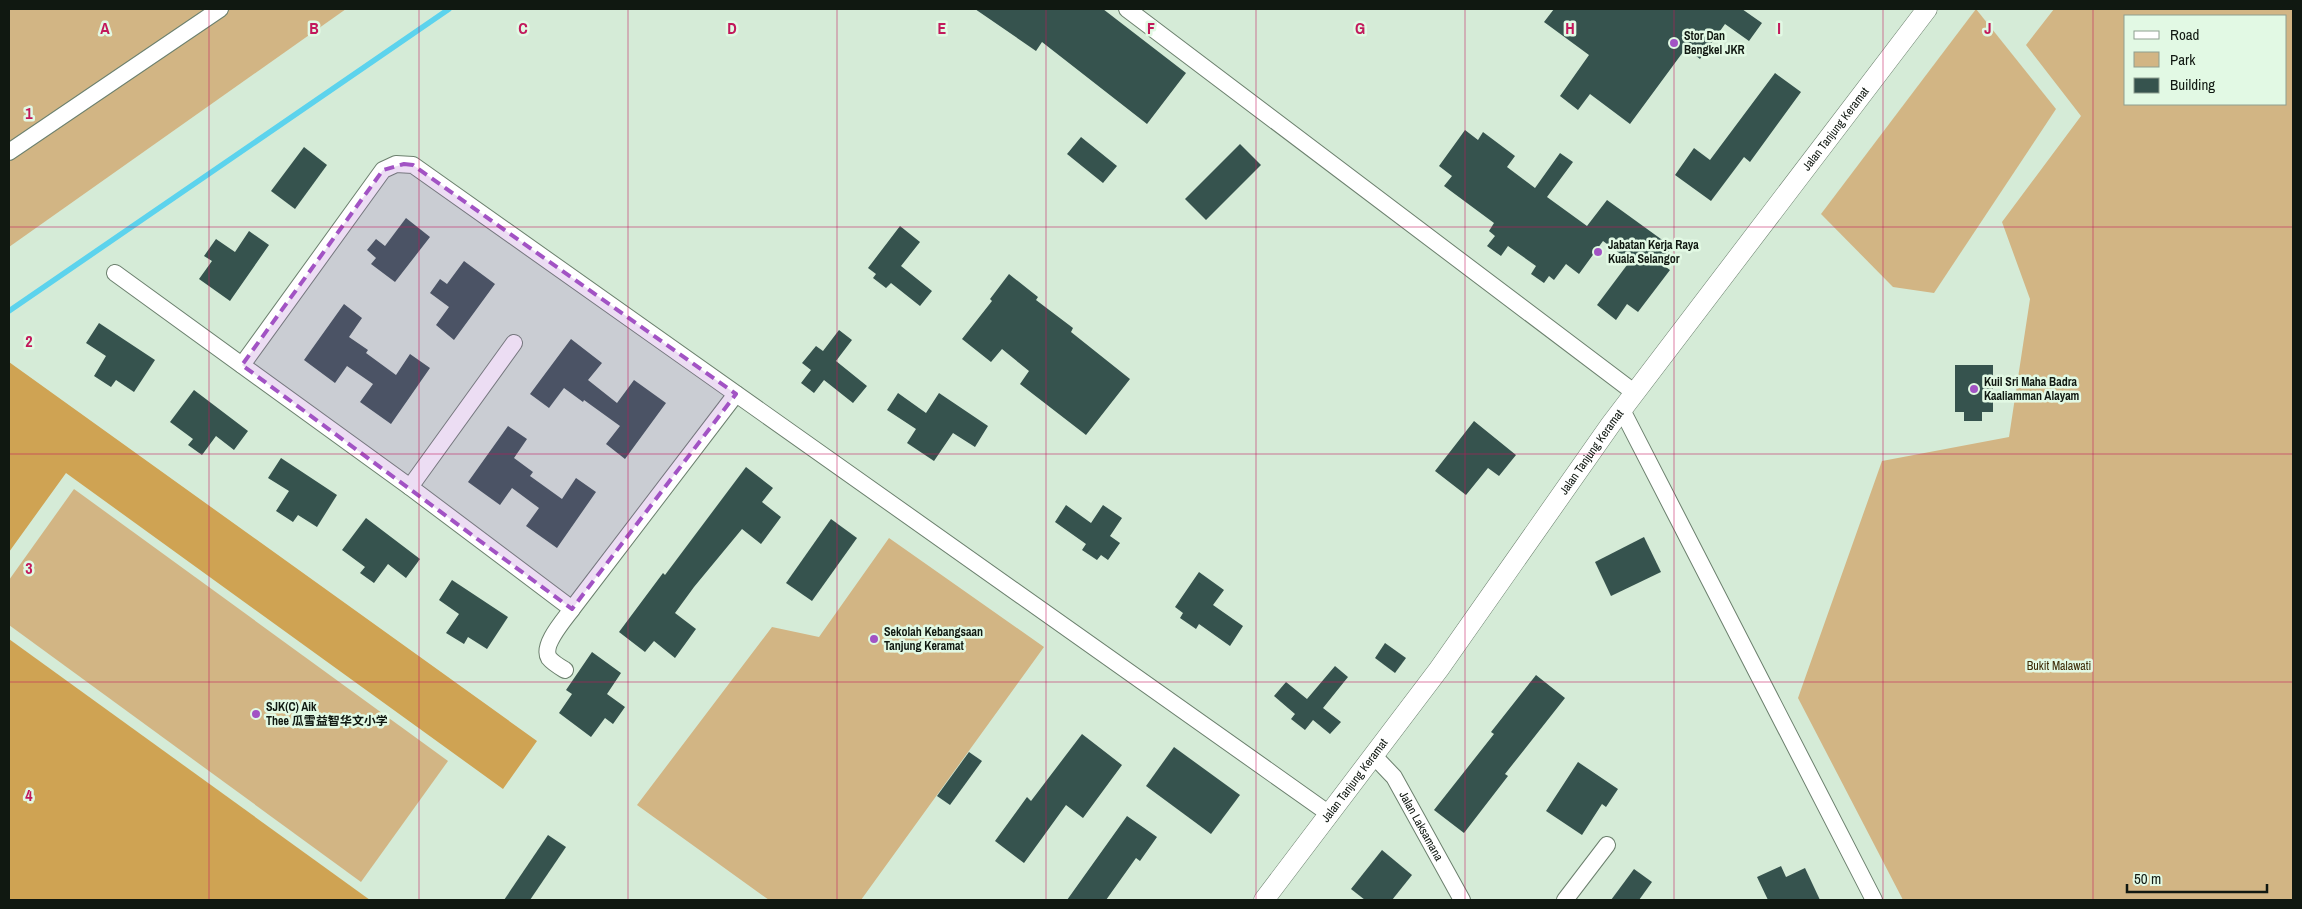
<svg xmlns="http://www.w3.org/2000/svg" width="2302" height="909" font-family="'Archivo Narrow','Noto Sans SC',sans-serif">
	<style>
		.green { fill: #d2b584; fill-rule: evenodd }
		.forest { fill: #cfa353 }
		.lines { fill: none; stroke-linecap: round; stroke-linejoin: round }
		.stream { stroke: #5cd3ed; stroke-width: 5.5 }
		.building { fill: #36534e }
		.minor-casing { stroke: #6c806e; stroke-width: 18 }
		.tertiary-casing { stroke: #6c806e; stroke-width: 21 }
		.minor { stroke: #fff; stroke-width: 16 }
		.tertiary { stroke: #fff; stroke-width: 20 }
		.marked { fill: #a253c4; fill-opacity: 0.2; stroke: #a253c4; stroke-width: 4; stroke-dasharray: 10 6; stroke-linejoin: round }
		.grid { fill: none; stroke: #c2185b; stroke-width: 1; stroke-opacity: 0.55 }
		.poi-dot { fill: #a253c4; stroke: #e2f9e4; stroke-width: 2 }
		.labels { text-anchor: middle; stroke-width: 5; stroke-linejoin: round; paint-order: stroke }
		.poi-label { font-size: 12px; font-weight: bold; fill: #101811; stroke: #e2f9e4; text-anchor: start }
		.street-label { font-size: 12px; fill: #101811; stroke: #e2f9e4 }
		.park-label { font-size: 12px; fill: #3c2a06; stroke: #e2f9e4 }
		.grid-label { font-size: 16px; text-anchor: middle; font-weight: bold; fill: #c2185b; stroke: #e2f9e4; stroke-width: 5; stroke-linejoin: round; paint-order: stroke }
	</style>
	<rect width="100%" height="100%" fill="#d5ebd7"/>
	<g class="green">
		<polygon points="9,9 346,9 9,247"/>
		<polygon points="1976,9 2056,109 1934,293 1893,287 1821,214"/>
		<path d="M 2054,9 L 2293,9 L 2293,900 L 1903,900 L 1798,698 L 1882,461 L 2009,437 L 2030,299 L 2002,222 L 2081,116 L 2026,45 ZM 2126,16 L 2286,16 L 2286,104 L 2126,104 Z"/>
		<polygon points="74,489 448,761 361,882 9,625 9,580"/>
		<polygon points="889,538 1044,647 861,900 769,900 637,805 772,627 819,637"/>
	</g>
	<g class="forest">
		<polygon points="9,362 537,741 503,789 66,473 9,552"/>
		<polygon points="9,639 370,900 9,900"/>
	</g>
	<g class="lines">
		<polyline class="stream" points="9,311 449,9"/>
	</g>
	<g class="building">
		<polygon points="975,9 1103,9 1186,73 1147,124 1042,42 1036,51"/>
		<polygon points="1554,9 1742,9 1762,23 1749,41 1725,24 1700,59 1686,48 1630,124 1590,94 1578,110 1560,96 1589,55 1544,22"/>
		<polygon points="1775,73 1801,92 1750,162 1744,157 1711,201 1675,175 1694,148 1710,160"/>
		<polygon points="1465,130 1478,140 1483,132 1515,156 1507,167 1535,188 1560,153 1573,162 1547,197 1587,226 1607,200 1672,247 1660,263 1670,270 1638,312 1627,304 1616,320 1597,305 1630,261 1603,241 1579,274 1566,264 1554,280 1549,276 1544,283 1531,274 1536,266 1508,246 1501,256 1487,246 1495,236 1489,231 1494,223 1444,186 1452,176 1439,166"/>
		<polygon points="1081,137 1117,166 1103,183 1067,154"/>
		<polygon points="1240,144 1261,165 1206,220 1185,199"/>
		<polygon points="304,147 327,165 295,209 271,191"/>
		<polygon points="406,218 430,237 395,282 371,264 376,258 367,250 376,239 385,246"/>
		<polygon points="900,226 920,242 901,266 932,291 920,306 891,283 886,288 873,278 876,274 868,268"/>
		<polygon points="249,231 269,245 230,301 199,279 212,261 204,256 216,239 235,252"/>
		<polygon points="464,261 495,284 454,340 436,325 449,307 430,293 440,279 447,284"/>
		<polygon points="1009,274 1038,297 1036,300 1073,328 1071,332 1130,379 1086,435 1020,384 1029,371 1002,349 991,362 962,339 992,301 990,299"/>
		<polygon points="344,304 362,318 349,337 368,350 366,353 396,375 410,354 430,368 391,424 360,402 373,384 347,366 335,383 304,360"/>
		<polygon points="99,323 155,360 134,392 116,380 111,387 94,376 106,356 86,343"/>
		<polygon points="839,330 852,340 836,361 867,386 853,403 824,380 814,393 801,383 811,370 802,363 816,346 823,351"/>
		<polygon points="571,339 602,363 588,380 617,403 634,380 666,403 625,459 606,444 620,426 584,400 583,402 564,388 549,408 530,394"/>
		<polygon points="1955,365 1993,365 1993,412 1982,412 1982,421 1964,421 1964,412 1955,412"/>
		<polygon points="194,390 248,431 234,450 216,436 202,455 188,445 193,439 170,422"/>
		<polygon points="898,393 926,413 939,393 988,426 975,447 953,433 934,461 907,443 916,429 887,410"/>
		<polygon points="1474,421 1516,455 1499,476 1488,468 1466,495 1435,471"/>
		<polygon points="508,426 527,439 514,458 533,472 530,476 562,499 576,478 596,492 557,548 526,526 539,508 512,488 500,505 468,482"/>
		<polygon points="281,458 337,495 317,527 298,515 293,522 276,511 289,491 268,478"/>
		<polygon points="746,467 773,488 762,502 781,517 761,544 742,529 694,587 675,613 696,629 675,658 654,641 645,652 619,632 663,573 665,575"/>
		<polygon points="1066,505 1091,523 1103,505 1122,518 1110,536 1120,543 1108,560 1101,555 1097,560 1082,550 1086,544 1055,522"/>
		<polygon points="366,518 420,559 406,578 388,564 374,583 360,573 365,567 342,550"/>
		<polygon points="831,519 857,538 812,601 786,583"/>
		<polygon points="1644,537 1661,572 1611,596 1595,562"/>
		<polygon points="1199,572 1224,590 1213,605 1243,626 1230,646 1199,624 1196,629 1180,618 1183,613 1175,607"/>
		<polygon points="452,580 508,617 487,649 468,637 464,644 446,633 459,614 439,600"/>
		<polygon points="1385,643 1406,658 1395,673 1375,658"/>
		<polygon points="592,652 621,673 607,694 625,707 613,724 605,718 591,737 559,713 572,694 566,690"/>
		<polygon points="1335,666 1348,677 1323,708 1341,722 1330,734 1313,720 1305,730 1291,719 1295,714 1274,696 1286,682 1307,699"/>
		<polygon points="1536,675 1565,698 1505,774 1508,776 1464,833 1434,810 1494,734 1491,732"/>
		<polygon points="1082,734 1122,765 1083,818 1066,805 1024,863 995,841 1027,797 1031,801"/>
		<polygon points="1174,747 1240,795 1211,834 1146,786"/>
		<polygon points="969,752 982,761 950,805 937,796"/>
		<polygon points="1578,762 1618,789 1606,807 1602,804 1582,835 1546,811"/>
		<polygon points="1127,816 1157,837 1140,861 1136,858 1106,900 1067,900"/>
		<polygon points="548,835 566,847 530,900 504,900"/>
		<polygon points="1382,850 1412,875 1392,900 1365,900 1351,889"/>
		<polygon points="1781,866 1786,877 1805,868 1820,900 1768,900 1757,877"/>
		<polygon points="1634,869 1652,882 1639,900 1611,900"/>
	</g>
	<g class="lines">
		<g class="minor-casing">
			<g id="minor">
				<polyline points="1127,9 1635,393"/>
				<polyline points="9,152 220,9"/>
				<polyline points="115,273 410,487 572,609"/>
				<polyline points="242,365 383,170 396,164 413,165 1328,813"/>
				<polyline points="1622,410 1874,900"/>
				<polyline points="410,487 514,343"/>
				<path d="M 565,670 C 560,667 553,663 549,658 C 541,645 565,619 572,609 L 736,394"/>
				<path id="s1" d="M 1374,756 L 1394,777 L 1462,900"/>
				<polyline points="1565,900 1607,845"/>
			</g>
		</g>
		<g class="tertiary-casing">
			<g id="tertiary">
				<path id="s2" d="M 1264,900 L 1439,669 L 1611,424 L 1927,9"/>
			</g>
		</g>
		<use href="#minor" class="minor"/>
		<use href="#tertiary" class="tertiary"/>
	</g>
	<path class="marked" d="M 404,164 L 413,165 L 736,394 L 572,609 L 242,365 L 383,170 Z"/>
	<path class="grid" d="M 209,9 L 209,900M 419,9 L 419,900M 628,9 L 628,900M 837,9 L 837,900M 1046,9 L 1046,900M 1256,9 L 1256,900M 1465,9 L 1465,900M 1674,9 L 1674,900M 1883,9 L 1883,900M 2093,9 L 2093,900M 9,227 L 2293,227M 9,454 L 2293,454M 9,682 L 2293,682"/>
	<g class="poi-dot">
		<circle cx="1674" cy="43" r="5"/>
		<circle cx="1598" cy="252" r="5"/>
		<circle cx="1974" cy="389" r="5"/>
		<circle cx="874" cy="639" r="5"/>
		<circle cx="256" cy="714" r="5"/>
	</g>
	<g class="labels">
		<g class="poi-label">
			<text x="1684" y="40">Stor Dan<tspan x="1684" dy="14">Bengkel JKR</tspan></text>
			<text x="1608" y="249">Jabatan Kerja Raya<tspan x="1608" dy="14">Kuala Selangor</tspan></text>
			<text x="1984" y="386">Kuil Sri Maha Badra<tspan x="1984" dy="14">Kaaliamman Alayam</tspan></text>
			<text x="884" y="636">Sekolah Kebangsaan<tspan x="884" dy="14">Tanjung Keramat</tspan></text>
			<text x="266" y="711">SJK(C) Aik<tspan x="266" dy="14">Thee 瓜雪益智华文小学</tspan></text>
		</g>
		<g class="street-label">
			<text dy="4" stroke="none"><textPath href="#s2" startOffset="960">Jalan Tanjung Keramat</textPath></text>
			<text dy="4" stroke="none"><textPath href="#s2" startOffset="555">Jalan Tanjung Keramat</textPath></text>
			<text dy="4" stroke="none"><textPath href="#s2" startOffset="150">Jalan Tanjung Keramat</textPath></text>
			<text dy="4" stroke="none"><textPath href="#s1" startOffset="85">Jalan Laksamana</textPath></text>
		</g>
		<g class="park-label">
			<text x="2059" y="670">Bukit Malawati</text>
		</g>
	</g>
	<g class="grid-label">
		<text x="105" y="34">A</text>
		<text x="314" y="34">B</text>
		<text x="523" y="34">C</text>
		<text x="732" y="34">D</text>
		<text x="942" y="34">E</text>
		<text x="1151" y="34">F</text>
		<text x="1360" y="34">G</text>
		<text x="1570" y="34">H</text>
		<text x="1779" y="34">I</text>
		<text x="1988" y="34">J</text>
		<text x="29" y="119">1</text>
		<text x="29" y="347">2</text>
		<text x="29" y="574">3</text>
		<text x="29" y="801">4</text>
	</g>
	<rect width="2302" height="909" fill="none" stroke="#101811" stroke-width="20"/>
	<rect x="2124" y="15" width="162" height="90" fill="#e2f9e4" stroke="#8e9f90"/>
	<rect x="2134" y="31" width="25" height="8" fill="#ffffff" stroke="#8e9f90"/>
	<text x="2170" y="40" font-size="15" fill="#101811">Road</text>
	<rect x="2134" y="52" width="25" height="15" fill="#d2b584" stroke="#8e9f90"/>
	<text x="2170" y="65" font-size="15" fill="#101811">Park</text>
	<rect x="2134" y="78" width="25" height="15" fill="#36534e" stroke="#8e9f90"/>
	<text x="2170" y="90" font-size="15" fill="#101811">Building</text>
	<path d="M2127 884v8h140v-8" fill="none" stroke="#101811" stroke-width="2.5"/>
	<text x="2134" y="884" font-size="15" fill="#101811" stroke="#e2f9e4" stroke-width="4" paint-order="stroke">50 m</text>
</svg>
